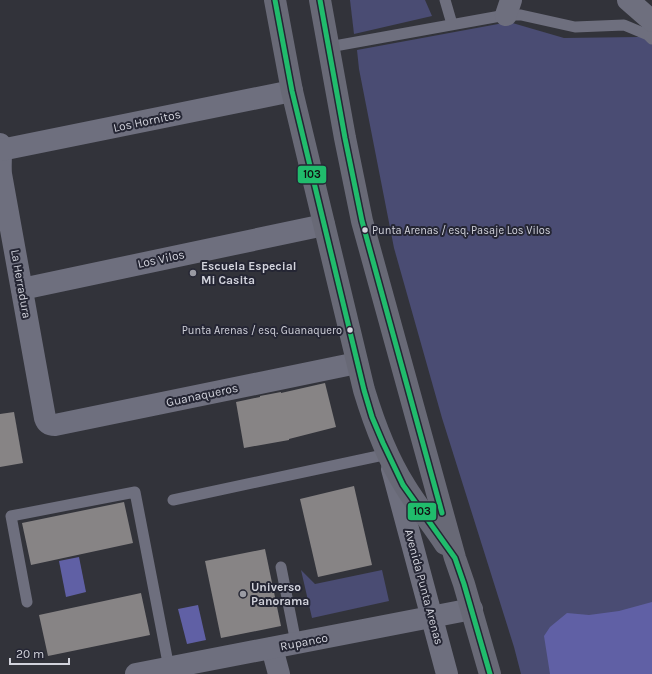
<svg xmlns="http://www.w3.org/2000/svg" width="652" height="674" font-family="Karla,sans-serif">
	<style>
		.green { fill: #4a4c73 }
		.water { fill: #6060a5 }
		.building { fill: #878485 }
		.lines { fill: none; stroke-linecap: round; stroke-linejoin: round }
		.lane { stroke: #6e6f7e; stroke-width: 11 }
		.street { stroke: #6e6f7e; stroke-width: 22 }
		.secondary { stroke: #686976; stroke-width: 22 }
		.bus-1-casing { stroke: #252634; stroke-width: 8 }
		.bus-1 { stroke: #20bc6c; stroke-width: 5 }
		.bus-dot { fill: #d2d3dc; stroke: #252634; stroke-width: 1.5 }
		.poi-dot { fill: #9a9ba3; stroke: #252634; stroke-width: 1.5 }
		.labels { text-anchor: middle; stroke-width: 4; stroke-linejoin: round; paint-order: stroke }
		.bus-label { font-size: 11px; fill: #d2d3dc; stroke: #252634; text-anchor: start }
		.street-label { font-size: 12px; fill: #d2d3dc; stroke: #252634 }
		.poi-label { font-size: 12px; font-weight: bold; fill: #d2d3dc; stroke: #252634; text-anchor: start }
		.line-badge { stroke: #252634; stroke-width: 1.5 }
		.pale-badge-label { font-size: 11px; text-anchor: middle; font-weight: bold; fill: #111 }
	</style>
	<rect width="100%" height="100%" fill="#32333a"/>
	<g class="green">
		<polygon points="350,0 425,0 432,16 354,34"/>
		<polygon points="652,12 652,674 521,674 514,647 442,418 394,248 359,69 357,50 509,22 564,38 638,37"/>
		<polygon points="301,570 315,584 382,570 389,601 312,618"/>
	</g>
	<g class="water">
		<polygon points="79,557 86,592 66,597 59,561"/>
		<polygon points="652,602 652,674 550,674 544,636 550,627 567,613 589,615 619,611"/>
		<polygon points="198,605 206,640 187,644 178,609"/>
	</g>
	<g class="building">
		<polygon points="325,383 336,427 289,439 289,440 244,448 236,402 260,397 260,396 281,392 281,393"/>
		<polygon points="14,412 23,463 0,467 0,414"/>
		<polygon points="354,486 372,565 318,577 300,499"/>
		<polygon points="124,502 133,543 31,565 22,523"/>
		<polygon points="265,549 281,626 221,638 205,561"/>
		<polygon points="141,593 150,635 48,656 39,615"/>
	</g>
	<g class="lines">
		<g class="lane">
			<polyline points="445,0 452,24"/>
			<polyline points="329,47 506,15 521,15 575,27 624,25 648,35 652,39"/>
			<polyline points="173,500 388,454"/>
			<polyline points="281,567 296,643"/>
			<polyline points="27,602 11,516 135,492 169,668"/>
		</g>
		<g class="street">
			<polyline points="628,0 652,21"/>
			<polyline points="506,15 511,0"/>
			<path d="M 0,144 C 2,154 0,164 1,174 L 45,418 C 47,424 50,425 55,425 L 357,363"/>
			<polyline points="1,150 292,91"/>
			<polyline points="22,289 324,225"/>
			<polyline points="392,469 447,674"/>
			<polyline points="272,648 279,674"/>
			<polyline points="136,674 472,609"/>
		</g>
		<g class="secondary">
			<path d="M 275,0 L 292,91 L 364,390 C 374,423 386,456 405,486 C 417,506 432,524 445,544"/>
			<polyline points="320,0 345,138 362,221 455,558 464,584 490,674"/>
		</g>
		<g class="bus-1-casing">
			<g id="bus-1">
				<polyline points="275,0 292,91 364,390 372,417 383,443 403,485 455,558 464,584 490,674"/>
				<polyline points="320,0 345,138 362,221 442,513"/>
			</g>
		</g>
		<use href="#bus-1" class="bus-1"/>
	</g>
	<g class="bus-dot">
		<circle cx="365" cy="230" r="3.5"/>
		<circle cx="350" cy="330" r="3.5"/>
	</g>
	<g class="poi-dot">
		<circle cx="193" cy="273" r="4"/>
		<circle cx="243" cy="594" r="4"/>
	</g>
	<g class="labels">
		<g class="bus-label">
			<text x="372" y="234">Punta Arenas / esq. Pasaje Los Vilos</text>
			<text x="342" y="334" text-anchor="end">Punta Arenas / esq. Guanaquero</text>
		</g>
		<g class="street-label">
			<text transform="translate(147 121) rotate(-12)" y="4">Los Hornitos</text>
			<text transform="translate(161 259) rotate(-12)" y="4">Los Vilos</text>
			<text transform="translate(21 284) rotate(80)" y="4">La Herradura</text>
			<text transform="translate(202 395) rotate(-12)" y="4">Guanaqueros</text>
			<text transform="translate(424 587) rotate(75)" y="4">Avenida Punta Arenas</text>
			<text transform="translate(304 642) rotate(-11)" y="4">Rupanco</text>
		</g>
		<g class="poi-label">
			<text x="201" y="270">Escuela Especial<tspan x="201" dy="14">Mi Casita</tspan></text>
			<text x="251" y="591">Universo<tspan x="251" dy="14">Panorama</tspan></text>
		</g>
	</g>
	<g class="line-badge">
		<rect x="297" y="165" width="30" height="19" rx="4" fill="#20bc6c"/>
		<rect x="407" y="502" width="30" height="19" rx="4" fill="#20bc6c"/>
	</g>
	<g class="pale-badge-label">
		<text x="312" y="178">103</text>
		<text x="422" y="515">103</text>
	</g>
	<path d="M10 658v6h59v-6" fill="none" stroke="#d2d3dc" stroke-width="2"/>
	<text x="16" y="658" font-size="12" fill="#d2d3dc" stroke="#252634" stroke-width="3" paint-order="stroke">20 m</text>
</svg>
